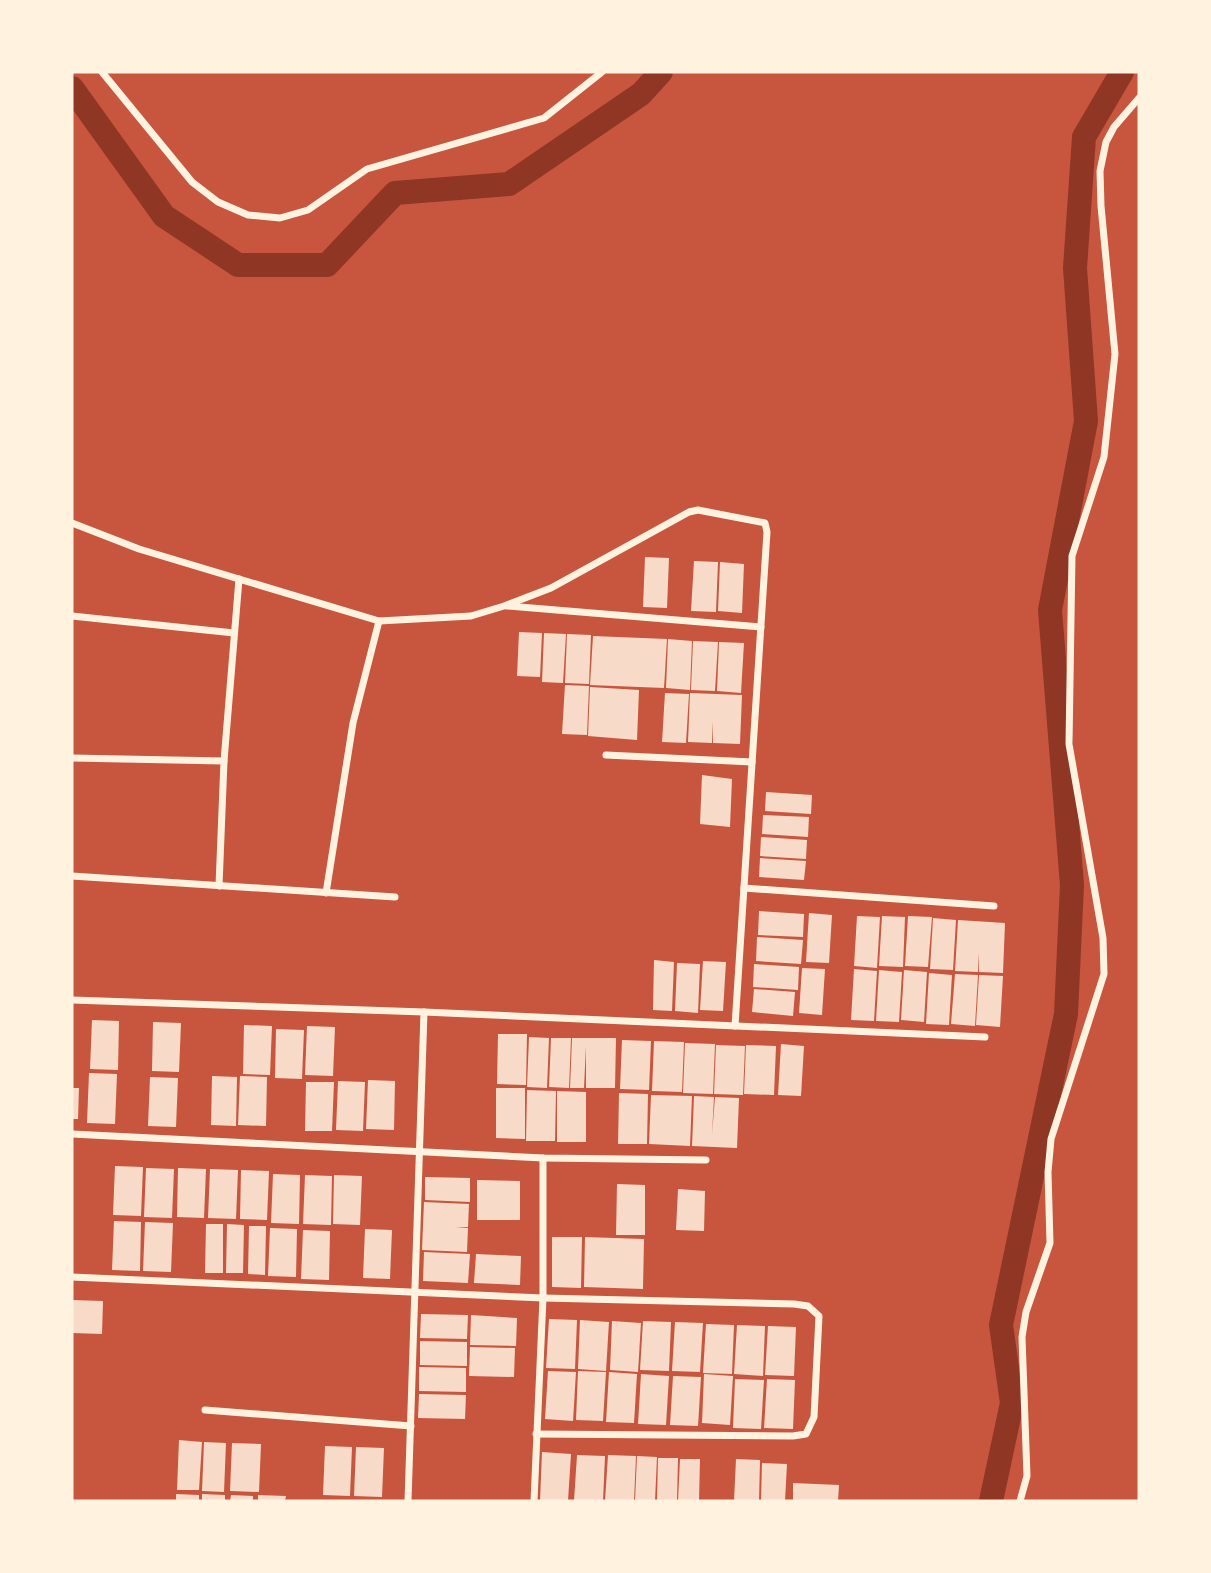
<svg xmlns="http://www.w3.org/2000/svg" width="1211" height="1573" font-family="'Asap Condensed',sans-serif">
	<style>
		.lines { fill: none; stroke-linecap: round; stroke-linejoin: round }
		.canal { stroke: #8f3625; stroke-width: 24 }
		.building { fill: #f7dbc8 }
		.minor { stroke: #fff3e0; stroke-width: 7 }
	</style>
	<rect width="100%" height="100%" fill="#c8553d"/>
	<g class="lines">
		<g class="canal">
			<polyline points="72,88 164,216 238,265 327,265 395,193 509,184 641,94 661,72"/>
			<polyline points="991,1501 1012,1403 1001,1325 1066,1014 1072,885 1050,610 1086,421 1075,268 1084,137 1122,72"/>
		</g>
	</g>
	<g class="building">
		<polygon points="645,557 669,558 667,608 643,607"/>
		<polygon points="694,561 718,562 716,612 691,611"/>
		<polygon points="720,562 744,564 742,613 718,611"/>
		<polygon points="519,632 542,633 540,677 517,676"/>
		<polygon points="544,633 566,634 563,683 542,682"/>
		<polygon points="567,634 591,635 589,684 565,683"/>
		<polygon points="593,636 667,639 664,688 590,685"/>
		<polygon points="668,639 692,641 690,690 666,688"/>
		<polygon points="693,641 718,642 715,691 691,690"/>
		<polygon points="719,642 744,643 741,693 717,691"/>
		<polygon points="565,685 589,686 587,735 562,734"/>
		<polygon points="590,687 639,690 637,740 588,736"/>
		<polygon points="665,693 689,694 686,743 662,742"/>
		<polygon points="690,693 742,695 740,744 713,743 713,721 712,743 688,742"/>
		<polygon points="702,775 732,779 730,827 700,824"/>
		<polygon points="766,792 812,795 811,814 765,811"/>
		<polygon points="763,815 809,817 808,837 762,834"/>
		<polygon points="761,837 807,840 806,859 760,856"/>
		<polygon points="760,858 806,861 804,880 759,877"/>
		<polygon points="759,911 804,914 803,937 758,935"/>
		<polygon points="809,913 832,915 829,963 806,962"/>
		<polygon points="857,916 880,917 877,968 854,966"/>
		<polygon points="882,916 905,917 903,967 879,966"/>
		<polygon points="908,916 932,917 928,967 905,966"/>
		<polygon points="933,918 956,920 953,970 930,969"/>
		<polygon points="958,920 1005,923 1003,973 979,972 979,952 978,972 955,971"/>
		<polygon points="757,937 803,940 801,964 756,961"/>
		<polygon points="654,960 674,962 672,1011 653,1010"/>
		<polygon points="703,961 726,962 723,1011 700,1010"/>
		<polygon points="677,963 700,964 698,1013 675,1011"/>
		<polygon points="754,964 799,967 798,990 753,987"/>
		<polygon points="802,968 825,969 822,1015 799,1013"/>
		<polygon points="854,969 877,971 874,1021 851,1020"/>
		<polygon points="879,970 902,972 899,1022 876,1021"/>
		<polygon points="904,970 927,972 924,1022 901,1020"/>
		<polygon points="929,973 952,975 949,1025 926,1024"/>
		<polygon points="955,974 978,975 975,1026 951,1024"/>
		<polygon points="979,975 1003,976 1000,1027 976,1025"/>
		<polygon points="754,989 795,992 793,1016 752,1012"/>
		<polygon points="92,1020 119,1021 118,1070 90,1069"/>
		<polygon points="153,1022 181,1023 179,1072 152,1071"/>
		<polygon points="244,1025 272,1026 270,1075 243,1074"/>
		<polygon points="307,1026 335,1027 333,1076 305,1075"/>
		<polygon points="276,1029 304,1030 302,1079 275,1078"/>
		<polygon points="498,1034 527,1034 526,1085 497,1084"/>
		<polygon points="529,1037 549,1038 547,1088 527,1087"/>
		<polygon points="551,1038 571,1038 569,1088 549,1087"/>
		<polygon points="572,1038 616,1038 615,1088 586,1088 586,1046 584,1088 570,1088"/>
		<polygon points="622,1040 651,1041 649,1090 620,1089"/>
		<polygon points="654,1041 684,1042 682,1092 652,1091"/>
		<polygon points="685,1043 715,1044 713,1094 683,1093"/>
		<polygon points="781,1044 804,1046 801,1096 778,1095"/>
		<polygon points="716,1045 745,1046 743,1095 714,1094"/>
		<polygon points="746,1045 776,1046 774,1095 744,1094"/>
		<polygon points="89,1073 117,1074 115,1124 87,1123"/>
		<polygon points="212,1076 237,1077 236,1126 211,1125"/>
		<polygon points="240,1076 267,1077 266,1126 238,1125"/>
		<polygon points="150,1077 178,1078 176,1127 148,1126"/>
		<polygon points="368,1080 395,1081 394,1130 366,1129"/>
		<polygon points="338,1081 365,1082 363,1131 336,1130"/>
		<polygon points="306,1082 334,1082 332,1131 305,1131"/>
		<polygon points="72,1088 79,1088 78,1119 72,1119"/>
		<polygon points="496,1088 525,1088 525,1139 496,1138"/>
		<polygon points="527,1090 556,1091 555,1141 526,1141"/>
		<polygon points="557,1091 586,1092 586,1142 557,1142"/>
		<polygon points="619,1093 648,1094 647,1144 618,1144"/>
		<polygon points="651,1095 692,1096 690,1146 649,1144"/>
		<polygon points="694,1096 714,1097 712,1135 715,1097 739,1098 737,1148 692,1146"/>
		<polygon points="115,1166 143,1167 141,1216 113,1215"/>
		<polygon points="146,1168 174,1169 172,1218 144,1217"/>
		<polygon points="178,1168 206,1169 204,1218 177,1217"/>
		<polygon points="210,1169 238,1170 236,1219 208,1218"/>
		<polygon points="241,1170 269,1171 267,1220 240,1219"/>
		<polygon points="273,1174 300,1175 299,1224 271,1223"/>
		<polygon points="305,1175 332,1176 331,1225 303,1224"/>
		<polygon points="334,1175 362,1176 360,1225 333,1224"/>
		<polygon points="425,1177 470,1178 470,1202 425,1200"/>
		<polygon points="477,1180 520,1181 520,1220 477,1220"/>
		<polygon points="617,1184 645,1185 645,1235 616,1235"/>
		<polygon points="678,1189 705,1191 704,1231 676,1230"/>
		<polygon points="424,1202 469,1204 468,1227 456,1227 468,1228 467,1252 422,1250"/>
		<polygon points="114,1221 141,1222 140,1271 112,1270"/>
		<polygon points="145,1222 173,1223 171,1272 143,1271"/>
		<polygon points="206,1224 223,1224 223,1273 205,1273"/>
		<polygon points="227,1224 244,1225 243,1273 226,1273"/>
		<polygon points="249,1226 266,1226 265,1275 248,1274"/>
		<polygon points="270,1228 297,1229 296,1277 268,1276"/>
		<polygon points="365,1229 392,1230 390,1279 363,1278"/>
		<polygon points="303,1230 330,1231 329,1280 301,1279"/>
		<polygon points="552,1237 582,1237 581,1288 552,1287"/>
		<polygon points="585,1237 644,1239 643,1289 584,1287"/>
		<polygon points="424,1252 470,1254 468,1283 423,1281"/>
		<polygon points="476,1254 521,1256 520,1285 474,1283"/>
		<polygon points="72,1300 103,1301 102,1334 72,1333"/>
		<polygon points="421,1314 468,1315 467,1339 420,1338"/>
		<polygon points="471,1315 517,1318 516,1346 470,1345"/>
		<polygon points="549,1319 577,1320 575,1369 546,1368"/>
		<polygon points="580,1320 609,1322 606,1371 578,1369"/>
		<polygon points="612,1321 641,1323 638,1372 610,1370"/>
		<polygon points="643,1321 671,1322 669,1371 640,1370"/>
		<polygon points="675,1322 703,1323 700,1372 672,1371"/>
		<polygon points="706,1324 734,1325 732,1374 703,1373"/>
		<polygon points="737,1325 765,1326 763,1376 734,1374"/>
		<polygon points="768,1326 796,1327 794,1376 765,1375"/>
		<polygon points="420,1341 467,1342 467,1366 420,1365"/>
		<polygon points="470,1347 515,1348 514,1377 469,1376"/>
		<polygon points="419,1367 466,1368 466,1392 419,1391"/>
		<polygon points="548,1371 576,1372 573,1421 545,1419"/>
		<polygon points="578,1371 606,1372 603,1421 576,1420"/>
		<polygon points="609,1372 637,1374 634,1423 606,1422"/>
		<polygon points="641,1374 669,1376 666,1425 638,1424"/>
		<polygon points="704,1374 733,1376 730,1425 702,1423"/>
		<polygon points="673,1376 701,1377 698,1426 670,1425"/>
		<polygon points="735,1379 764,1380 761,1429 733,1428"/>
		<polygon points="767,1379 795,1380 793,1429 764,1428"/>
		<polygon points="419,1394 466,1395 465,1419 418,1418"/>
		<polygon points="179,1440 202,1442 199,1490 177,1490"/>
		<polygon points="204,1442 226,1443 224,1492 202,1491"/>
		<polygon points="232,1443 261,1444 259,1492 230,1491"/>
		<polygon points="325,1446 352,1447 350,1496 323,1495"/>
		<polygon points="356,1447 384,1448 382,1497 354,1496"/>
		<polygon points="542,1452 571,1454 568,1501 540,1501"/>
		<polygon points="577,1455 605,1456 603,1501 574,1501"/>
		<polygon points="608,1455 636,1456 634,1501 605,1501"/>
		<polygon points="637,1456 657,1457 655,1501 635,1501"/>
		<polygon points="658,1458 678,1458 677,1501 657,1501"/>
		<polygon points="680,1459 700,1459 699,1501 678,1501"/>
		<polygon points="736,1459 760,1460 759,1501 734,1501"/>
		<polygon points="762,1463 787,1464 785,1501 761,1501"/>
		<polygon points="793,1483 839,1485 838,1501 793,1501"/>
		<polygon points="176,1494 199,1495 199,1501 176,1501"/>
		<polygon points="202,1494 225,1495 225,1501 202,1501"/>
		<polygon points="231,1495 253,1496 253,1501 230,1501"/>
		<polygon points="258,1495 286,1496 285,1501 258,1501"/>
	</g>
	<g class="lines">
		<g class="minor">
			<polyline points="102,72 192,182 218,202 248,215 280,218 308,210 367,169 544,118 602,72"/>
			<polyline points="72,523 139,549 379,621 471,616 504,606 551,588 689,512 698,510 765,523 767,532 735,1026"/>
			<polyline points="507,606 761,627"/>
			<polyline points="72,616 234,633"/>
			<polyline points="606,755 752,762"/>
			<polyline points="72,758 224,761"/>
			<polyline points="72,876 395,897"/>
			<polyline points="219,886 224,761 239,579"/>
			<polyline points="744,888 994,906"/>
			<polyline points="326,893 353,723 379,621"/>
			<polyline points="72,1000 424,1012 985,1037"/>
			<polyline points="72,1134 543,1158 706,1160"/>
			<polyline points="72,1277 543,1298 794,1304 808,1306 819,1316 814,1417 806,1434 793,1436 536,1434"/>
			<polyline points="205,1410 411,1426"/>
			<polyline points="408,1501 424,1012"/>
			<polyline points="534,1501 543,1298 543,1158"/>
			<polyline points="1020,1501 1027,1476 1022,1337 1026,1312 1050,1243 1048,1172 1051,1139 1104,974 1103,938 1069,744 1072,556 1104,457 1115,354 1101,206 1100,171 1106,142 1114,127 1139,98"/>
		</g>
	</g>
	<rect width="1211" height="1573" fill="none" stroke="#fff3e0" stroke-width="147"/>
</svg>
